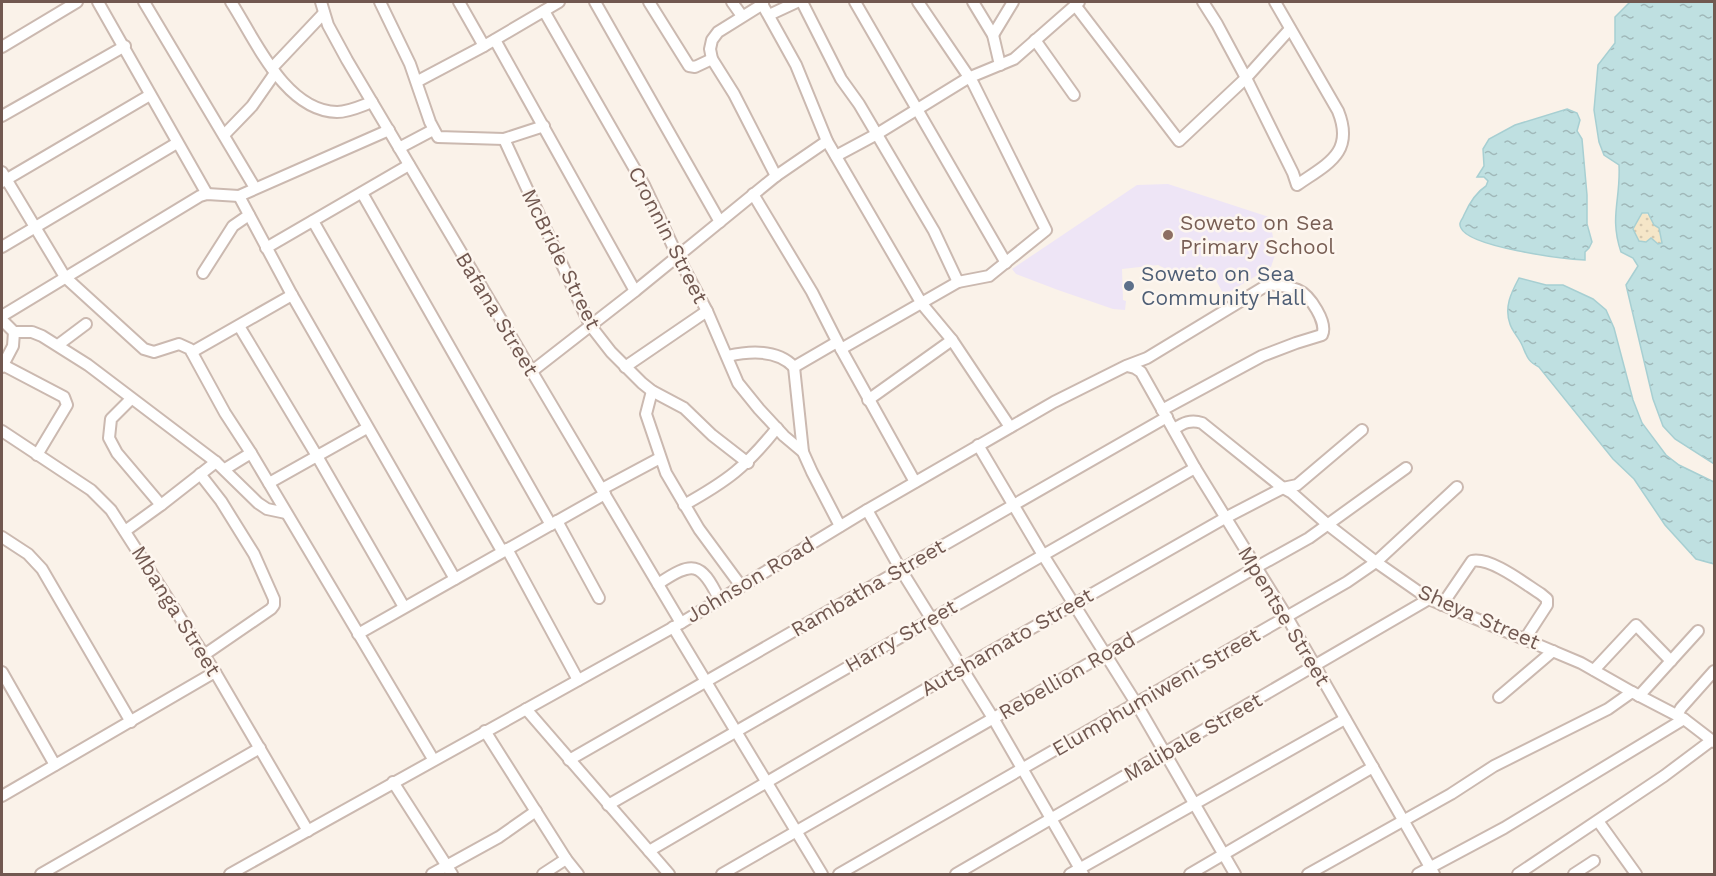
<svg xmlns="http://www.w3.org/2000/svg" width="1716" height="876" font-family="'Work Sans',sans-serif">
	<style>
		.education { fill: #eee5f6 }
		.sand { fill: url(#sand-dots) }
		.water { fill: url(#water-ripples); stroke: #a7cfd2; stroke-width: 1.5; fill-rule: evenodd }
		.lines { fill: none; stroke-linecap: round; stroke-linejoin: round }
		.minor-casing { stroke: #cbb9b0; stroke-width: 14 }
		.minor { stroke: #fff; stroke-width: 10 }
		.education-dot { fill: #8d6e63; stroke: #fdf6ef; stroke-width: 2 }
		.service-dot { fill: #5c6f8a; stroke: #fdf6ef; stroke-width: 2 }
		.labels { text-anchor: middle; stroke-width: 5; stroke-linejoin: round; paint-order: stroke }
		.education-label { font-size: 21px; fill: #785e54; stroke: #fdf6ef; text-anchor: start }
		.street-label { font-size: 21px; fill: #715850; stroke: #fdf6ef }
		.service-label { font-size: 21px; fill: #4e5e75; stroke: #fdf6ef; text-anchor: start }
	</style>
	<defs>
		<pattern id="sand-dots" width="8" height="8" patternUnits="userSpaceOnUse" patternTransform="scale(1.5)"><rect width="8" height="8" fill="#f5e6c8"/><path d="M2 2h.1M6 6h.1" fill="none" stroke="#d5c7ae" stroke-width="1.8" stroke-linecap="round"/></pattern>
		<pattern id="water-ripples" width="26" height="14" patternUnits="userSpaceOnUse" patternTransform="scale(1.5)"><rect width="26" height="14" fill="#bfe0e1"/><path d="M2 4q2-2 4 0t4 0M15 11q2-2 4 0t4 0" fill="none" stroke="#a0b8b9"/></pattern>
	</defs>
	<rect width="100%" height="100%" fill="#faf2e9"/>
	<polygon class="education" points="1168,184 1269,217 1276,252 1271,267 1224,295 1212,273 1166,269 1158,265 1122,269 1123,300 1126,301 1125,310 1113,309 1058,290 1016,274 1012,269 1137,185"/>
	<path class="sand" d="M 1642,213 C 1653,214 1652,223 1659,228 L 1662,243 L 1658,244 L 1651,238 L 1646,242 L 1639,241 L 1633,229 Z"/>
	<g class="water">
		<path d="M 1630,2 L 1714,2 L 1714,464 L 1675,439 L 1663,426 L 1653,399 L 1626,285 L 1638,266 L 1633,258 L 1621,252 C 1609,217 1621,199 1619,165 L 1604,155 L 1599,142 L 1594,110 L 1598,65 L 1615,43 L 1615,17 ZM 1642,213 L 1648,213 L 1654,225 L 1659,228 L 1662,243 L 1658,244 L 1651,238 L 1646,242 L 1639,241 L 1633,229 Z"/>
		<path d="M 1567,109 L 1577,113 L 1580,120 L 1577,131 L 1582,139 L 1587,195 L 1587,224 L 1592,242 L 1589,248 L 1585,252 L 1585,260 C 1563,259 1469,247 1461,228 C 1458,222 1462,221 1464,215 C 1469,204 1475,193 1486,186 L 1488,181 L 1484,177 L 1477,177 L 1484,166 L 1483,149 L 1489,139 L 1515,125 Z"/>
		<path d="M 1519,278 L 1546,285 L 1563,285 L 1593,299 L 1606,310 L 1614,328 L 1633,400 L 1642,423 L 1666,455 L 1679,465 L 1714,482 L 1714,564 L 1696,559 L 1665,525 L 1634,479 L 1613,459 L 1539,367 C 1527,361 1527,356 1522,345 C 1519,338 1512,331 1510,324 C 1504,307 1511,293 1519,278 Z"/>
	</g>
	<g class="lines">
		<g class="minor-casing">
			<g id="minor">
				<polyline points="98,2 207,194"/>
				<polyline points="144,2 255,188"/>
				<path d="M 231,2 C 255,39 285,111 337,112 C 349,112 361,106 372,102"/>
				<polyline points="321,2 328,25 347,60 681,623"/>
				<polyline points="380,2 410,64 430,122 438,137 504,139 544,126"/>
				<polyline points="459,2 484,46"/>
				<polyline points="595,2 720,222"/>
				<polyline points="649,2 689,66 695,67 712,59"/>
				<polyline points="732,2 742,16"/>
				<polyline points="761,2 796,65 827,141 922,304 952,340 1010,427"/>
				<polyline points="802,2 841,79 859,104 934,231 958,282"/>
				<polyline points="855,2 1006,263"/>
				<polyline points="973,2 993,35 1000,65"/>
				<path d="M 1203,2 L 1217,24 L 1246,78 L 1293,173 L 1297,185 C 1327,164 1355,153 1338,111 L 1275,2"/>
				<polyline points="763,4 718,32 712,40 710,49 712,59 734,94 776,176"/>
				<polyline points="1075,5 1179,141 1246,78 1290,29"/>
				<polyline points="544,11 644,185 677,255 707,311 738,383 759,409 784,436 803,452 812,472 840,526"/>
				<polyline points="769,15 797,2"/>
				<polyline points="993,35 1013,2"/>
				<polyline points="495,40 635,291"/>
				<polyline points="1035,40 1074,95"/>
				<polyline points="2,47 77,2"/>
				<polyline points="272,68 324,13"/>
				<polyline points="418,81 484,46 559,2"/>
				<polyline points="2,116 125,46"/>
				<polyline points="224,135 252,106 275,73"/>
				<polyline points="504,139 590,325 611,352 642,383 652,391 684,408 712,435 748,463"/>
				<polyline points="399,148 433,130"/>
				<polyline points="836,156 877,134 968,78 1014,59 1079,2"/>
				<polyline points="2,172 65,277 144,349 154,352 179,344 190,349 225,413 251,453 433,759"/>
				<polyline points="2,182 150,95"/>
				<polyline points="362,193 551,525"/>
				<polyline points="753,194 812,292 841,349 915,482"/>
				<polyline points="239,196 292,295 455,579"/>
				<polyline points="313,221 502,551"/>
				<polyline points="2,247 177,143"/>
				<polyline points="266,248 409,165"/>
				<polyline points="203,273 233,226 249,215"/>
				<polyline points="2,316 200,196 207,194 239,196 389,130"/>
				<polyline points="2,320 14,332 13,346 2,367"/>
				<polyline points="239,326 317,456 404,607"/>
				<polyline points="14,332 32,332 42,336 88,365 216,462 258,503 267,509 286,513"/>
				<polyline points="58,345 86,324"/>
				<polyline points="841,349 958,282 989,276 1046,230 973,83 918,2"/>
				<polyline points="192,352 292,295"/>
				<path d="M 728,356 C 750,351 777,349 794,367"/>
				<polyline points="3,365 64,397 67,405 37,455"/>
				<polyline points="1127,366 1135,368 1141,372 1195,468 1287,617 1434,874"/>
				<polyline points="625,367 707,311"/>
				<polyline points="794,367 803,452"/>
				<polyline points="794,367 837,342"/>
				<polyline points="531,372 635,291 776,176 827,141"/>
				<polyline points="652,391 646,414 666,473 699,529 741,586"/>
				<polyline points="131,399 111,419 109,438 117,453 161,505"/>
				<polyline points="868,400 952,340"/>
				<path d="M 1174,429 C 1183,423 1191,419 1202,423 L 1283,488 L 1292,493 L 1327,524 L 1376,562 L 1429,599 L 1581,663 L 1632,692 L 1684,719 L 1714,742"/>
				<polyline points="2,431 91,490 111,510 215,672 308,831"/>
				<polyline points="978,445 1043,555 1136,703 1235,874"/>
				<polyline points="225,469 251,453"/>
				<polyline points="200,474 221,501 254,554 274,599 274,605 271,609 204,655"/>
				<polyline points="269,483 367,428"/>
				<polyline points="602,489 660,458"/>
				<path d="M 684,505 C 727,481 746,467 777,428"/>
				<polyline points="867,510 901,570 993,718 1083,874"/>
				<polyline points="557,521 599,598"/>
				<polyline points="125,531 161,505 216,462"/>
				<polyline points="2,537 28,554 42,569 131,722"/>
				<polyline points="507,549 578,680"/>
				<path d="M 658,584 C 692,561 701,561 719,599"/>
				<path d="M 1442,605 L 1472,561 C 1491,557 1525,584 1541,594 L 1547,599 L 1547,605 L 1525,639"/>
				<polyline points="673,627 822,874"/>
				<polyline points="358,634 605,494"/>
				<polyline points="1594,670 1636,625 1671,661"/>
				<polyline points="2,672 55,765"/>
				<polyline points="1639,696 1698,631"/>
				<polyline points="1499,697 1553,651"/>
				<polyline points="526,709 669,874"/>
				<polyline points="1677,715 1681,708 1714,671"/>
				<polyline points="485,731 566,859 578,874"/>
				<polyline points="569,760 1167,417"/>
				<polyline points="393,782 452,874"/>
				<polyline points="2,796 215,672"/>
				<polyline points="608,805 1195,468"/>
				<polyline points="1598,821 1636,874"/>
				<polyline points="649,851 962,668 1225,518 1283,488 1297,485 1362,430"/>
				<polyline points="41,874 260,748"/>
				<path d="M 230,874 L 681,623 L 867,510 L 1054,402 L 1126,366 L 1147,358 L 1269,284 C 1278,286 1289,286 1298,290 C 1310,295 1328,323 1322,335 L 1296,343 L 1262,356 L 1162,410"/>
				<polyline points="432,874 499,837 536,811"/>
				<polyline points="543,874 566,859"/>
				<polyline points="722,874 1255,568 1309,538 1406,468"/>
				<polyline points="839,874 1347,582 1376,562 1457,487"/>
				<polyline points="956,874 1429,599"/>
				<polyline points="1070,874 1345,719"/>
				<polyline points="1190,874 1373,767"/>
				<polyline points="1308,874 1451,794 1494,766 1608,709 1632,692"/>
				<polyline points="1418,874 1504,828 1684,719"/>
				<polyline points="1518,874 1664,776 1712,740"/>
				<polyline points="1574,874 1594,861"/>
			</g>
		</g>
		<use href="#minor" class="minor"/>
	</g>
	<circle class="education-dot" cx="1168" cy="235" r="6"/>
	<circle class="service-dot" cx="1129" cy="286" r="6"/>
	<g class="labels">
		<g class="education-label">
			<text x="1180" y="230">Soweto on Sea<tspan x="1180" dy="24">Primary School</tspan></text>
		</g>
		<g class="street-label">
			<text transform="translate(668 235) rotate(63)" y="7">Cronnin Street</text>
			<text transform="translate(561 259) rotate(64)" y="7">McBride Street</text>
			<text transform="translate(497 314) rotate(59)" y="7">Bafana Street</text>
			<text transform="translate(750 580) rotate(-31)" y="7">Johnson Road</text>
			<text transform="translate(868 588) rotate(-30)" y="7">Rambatha Street</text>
			<text transform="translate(176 611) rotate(58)" y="7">Mbanga Street</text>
			<text transform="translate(1284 616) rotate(59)" y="7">Mpentse Street</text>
			<text transform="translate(1479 617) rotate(24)" y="7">Sheya Street</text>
			<text transform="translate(901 636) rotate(-30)" y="7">Harry Street</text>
			<text transform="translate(1007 642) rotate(-30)" y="7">Autshamato Street</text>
			<text transform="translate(1067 676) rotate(-30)" y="7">Rebellion Road</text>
			<text transform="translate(1156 692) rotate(-30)" y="7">Elumphumiweni Street</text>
			<text transform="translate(1193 737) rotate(-30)" y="7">Malibale Street</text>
		</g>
		<g class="service-label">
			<text x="1141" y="281">Soweto on Sea<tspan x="1141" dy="24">Community Hall</tspan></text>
		</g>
	</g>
	<rect width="1716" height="876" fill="none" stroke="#715850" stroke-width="6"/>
</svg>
